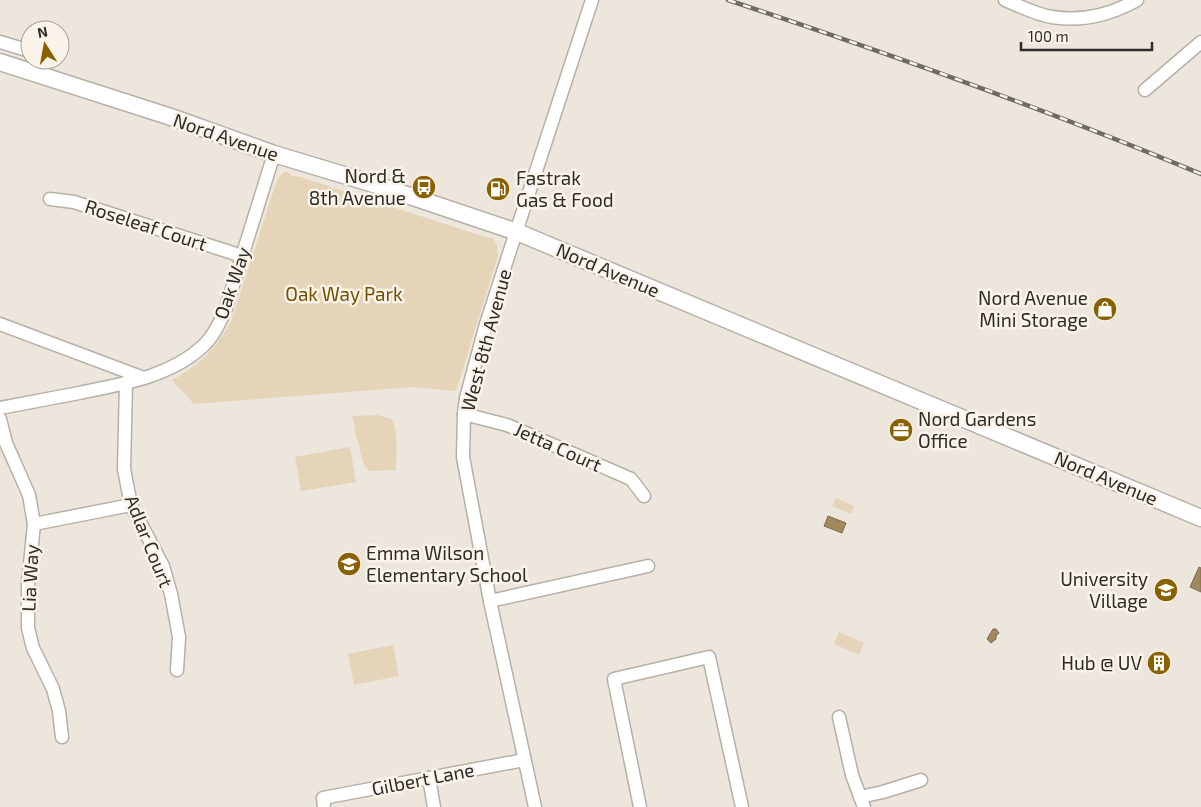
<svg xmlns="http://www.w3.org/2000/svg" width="1201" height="807" font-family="'Exo 2',sans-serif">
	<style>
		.green { fill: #e5d4b8 }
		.water { fill: #a1885e; stroke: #7e6c4e }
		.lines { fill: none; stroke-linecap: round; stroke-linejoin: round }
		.minor-casing { stroke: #b6b0a7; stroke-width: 15 }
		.major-casing { stroke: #b6b0a7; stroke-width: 19 }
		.minor { stroke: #fff; stroke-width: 12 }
		.major { stroke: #fff; stroke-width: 16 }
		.rail-casing { stroke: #6e6b65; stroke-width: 4.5 }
		.rail { stroke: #faf3ea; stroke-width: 2.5; stroke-dasharray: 8; stroke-linecap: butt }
		.labels { text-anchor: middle; stroke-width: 5; stroke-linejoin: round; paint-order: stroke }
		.street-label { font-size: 19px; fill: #2e2c28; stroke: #faf3ea }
		.poi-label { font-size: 19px; fill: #2e2c28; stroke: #faf3ea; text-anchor: end }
		.park-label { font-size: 19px; fill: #735100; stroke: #faf3ea }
	</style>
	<rect width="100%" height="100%" fill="#ece6dc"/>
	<g class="green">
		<path d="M 284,172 L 288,172 L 292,176 L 300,177 L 485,237 L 493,238 L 497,245 L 498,256 L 456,391 L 413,387 L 194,404 L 172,380 C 202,364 213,351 231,322 L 275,186 L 279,177 Z"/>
		<path d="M 377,415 C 380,416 385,417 389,418 C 400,423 396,459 396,470 L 369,471 C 363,464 361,458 360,449 C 360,444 357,441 356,437 C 354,430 355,423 352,416 Z"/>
		<polygon points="350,447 356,482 301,491 295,457"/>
		<polygon points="836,498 854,506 851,514 832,506"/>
		<polygon points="839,632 864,643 859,655 834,644"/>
		<polygon points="393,645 399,676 354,685 348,654"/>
	</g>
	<g class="water">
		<polygon points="828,516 846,523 842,533 824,526"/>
		<polygon points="1199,567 1201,568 1201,592 1190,587"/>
		<polygon points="993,629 996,629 999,633 996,636 996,639 991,643 987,639"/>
	</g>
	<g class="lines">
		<g class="minor-casing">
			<g id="minor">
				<path d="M 1005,0 C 1020,6 1037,15 1052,17 C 1082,22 1112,14 1137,0"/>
				<polyline points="0,42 30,51"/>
				<polyline points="37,74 42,60"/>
				<polyline points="1145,90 1201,42"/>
				<polyline points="50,199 74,202 242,256"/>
				<polyline points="0,324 144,378"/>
				<polyline points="126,383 124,469 131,505 163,566 171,594 179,637 177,670"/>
				<path d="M 0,408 C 26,403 53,398 79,393 C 122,384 169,377 202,347 C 213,337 219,324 225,311 L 274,154"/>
				<polyline points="464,414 507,425 631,479 644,496"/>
				<polyline points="0,419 6,443 29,495 34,524 28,584 28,628 33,648 53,689 59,711 62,737"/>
				<polyline points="34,524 131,505"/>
				<polyline points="490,601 648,566"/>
				<polyline points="839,717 852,775 864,807"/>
				<polyline points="429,778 434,807"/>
				<polyline points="860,797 883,792 921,780"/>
				<polyline points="324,807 323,798 524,760"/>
				<polyline points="535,807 490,601 463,457 464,414 466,398 486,324 592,0"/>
				<polyline points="640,807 614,679 709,657 742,807"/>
			</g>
		</g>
		<g class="major-casing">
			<polyline id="major" points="0,62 171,117 274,154 377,185 517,232 1201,518"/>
		</g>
		<use href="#minor" class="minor"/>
		<use href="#major" class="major"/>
		<g class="rail-casing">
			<path id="rail" d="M 728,0 C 887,53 1046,109 1201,174"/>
		</g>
		<use href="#rail" class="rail"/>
	</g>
	<defs>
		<g id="bus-disc" transform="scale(1.25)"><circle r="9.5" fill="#8a6101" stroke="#faf3ea"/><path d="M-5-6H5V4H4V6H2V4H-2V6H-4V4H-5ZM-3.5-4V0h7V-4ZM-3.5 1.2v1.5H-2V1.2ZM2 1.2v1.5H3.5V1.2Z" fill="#fff"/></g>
		<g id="fuel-disc" transform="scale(1.25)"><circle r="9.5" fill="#8a6101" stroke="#faf3ea"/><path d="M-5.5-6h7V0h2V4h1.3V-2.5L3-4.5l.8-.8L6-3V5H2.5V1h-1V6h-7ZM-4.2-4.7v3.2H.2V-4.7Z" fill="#fff"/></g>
		<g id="shop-disc" transform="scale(1.25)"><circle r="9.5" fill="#8a6101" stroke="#faf3ea"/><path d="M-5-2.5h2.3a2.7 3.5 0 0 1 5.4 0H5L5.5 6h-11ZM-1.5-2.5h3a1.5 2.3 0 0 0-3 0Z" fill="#fff"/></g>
		<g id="office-disc" transform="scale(1.25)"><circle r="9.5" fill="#8a6101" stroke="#faf3ea"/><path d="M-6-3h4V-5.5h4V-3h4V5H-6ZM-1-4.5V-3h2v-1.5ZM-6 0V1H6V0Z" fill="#fff"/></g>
		<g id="school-disc" transform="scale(1.25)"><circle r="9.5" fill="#8a6101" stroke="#faf3ea"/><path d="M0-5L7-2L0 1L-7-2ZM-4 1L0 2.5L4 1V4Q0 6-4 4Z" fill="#fff"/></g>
		<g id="university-disc" transform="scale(1.25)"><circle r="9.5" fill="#8a6101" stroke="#faf3ea"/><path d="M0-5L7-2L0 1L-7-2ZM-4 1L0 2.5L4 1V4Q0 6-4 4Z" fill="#fff"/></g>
		<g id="building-disc" transform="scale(1.25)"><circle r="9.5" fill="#8a6101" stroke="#faf3ea"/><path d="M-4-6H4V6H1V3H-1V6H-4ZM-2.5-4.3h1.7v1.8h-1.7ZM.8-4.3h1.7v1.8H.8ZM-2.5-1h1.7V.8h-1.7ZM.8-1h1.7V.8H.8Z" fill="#fff"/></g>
	</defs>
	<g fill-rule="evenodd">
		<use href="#bus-disc" x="424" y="187"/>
		<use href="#fuel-disc" x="498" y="189"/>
		<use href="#shop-disc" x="1105" y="309"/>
		<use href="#office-disc" x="901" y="430"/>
		<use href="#school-disc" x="349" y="564"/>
		<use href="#university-disc" x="1166" y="590"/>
		<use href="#building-disc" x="1159" y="663"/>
	</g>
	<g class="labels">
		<g class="street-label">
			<text transform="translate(226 137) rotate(19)" y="7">Nord Avenue</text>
			<text transform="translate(146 225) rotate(18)" y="7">Roseleaf Court</text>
			<text transform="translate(608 270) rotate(23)" y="7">Nord Avenue</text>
			<text transform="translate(232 283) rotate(-71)" y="7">Oak Way</text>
			<text transform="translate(486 340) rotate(-75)" y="7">West 8th Avenue</text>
			<text transform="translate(558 447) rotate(24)" y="7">Jetta Court</text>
			<text transform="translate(1106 478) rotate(23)" y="7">Nord Avenue</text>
			<text transform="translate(149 541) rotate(68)" y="7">Adlar Court</text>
			<text transform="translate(30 578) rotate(-87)" y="7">Lia Way</text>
			<text transform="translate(423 779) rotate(-11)" y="7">Gilbert Lane</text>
		</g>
		<g class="poi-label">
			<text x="406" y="183">Nord &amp;<tspan x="406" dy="22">8th Avenue</tspan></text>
			<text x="516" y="185" text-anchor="start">Fastrak<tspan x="516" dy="22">Gas &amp; Food</tspan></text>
			<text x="1088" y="305">Nord Avenue<tspan x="1088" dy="22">Mini Storage</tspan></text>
			<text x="918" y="426" text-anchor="start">Nord Gardens<tspan x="918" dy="22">Office</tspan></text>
			<text x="366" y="560" text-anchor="start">Emma Wilson<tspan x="366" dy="22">Elementary School</tspan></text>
			<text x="1148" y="586">University<tspan x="1148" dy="22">Village</tspan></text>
			<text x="1142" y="670">Hub @ UV</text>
		</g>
		<g class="park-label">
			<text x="344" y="301">Oak Way Park</text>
		</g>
	</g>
	<g transform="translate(45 45) rotate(349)"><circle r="24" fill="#faf3ea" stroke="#a8a39c"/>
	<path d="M0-4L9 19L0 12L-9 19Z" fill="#8a6101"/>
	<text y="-8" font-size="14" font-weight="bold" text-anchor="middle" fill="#2e2c28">N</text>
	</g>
	<path d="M1021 42v8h131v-8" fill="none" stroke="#2e2c28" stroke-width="2.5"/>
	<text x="1028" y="42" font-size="15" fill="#2e2c28" stroke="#faf3ea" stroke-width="4" paint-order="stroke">100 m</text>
</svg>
